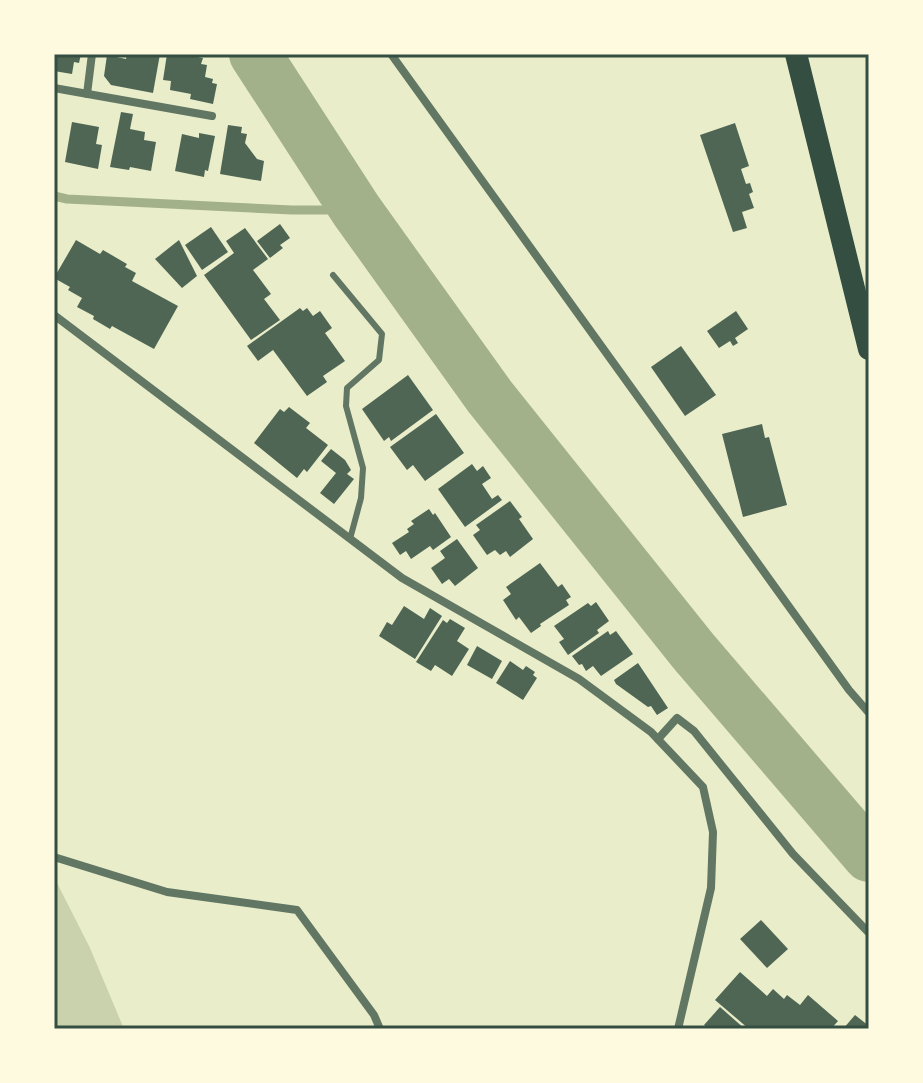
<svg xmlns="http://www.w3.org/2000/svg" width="923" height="1083" font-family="Signika,sans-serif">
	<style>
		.green { fill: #cad2ad }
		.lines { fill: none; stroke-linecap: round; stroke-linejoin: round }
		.stream { stroke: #a3b18a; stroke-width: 9 }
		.river { stroke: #a3b18a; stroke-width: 52 }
		.building { fill: #4f6655 }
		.service { stroke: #617663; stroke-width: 6 }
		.minor { stroke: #617663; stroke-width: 8 }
		.trunk { stroke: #344e41; stroke-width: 22 }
		.neatline { fill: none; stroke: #344e41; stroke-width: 3 }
	</style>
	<rect width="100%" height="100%" fill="#e9edc9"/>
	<polygon class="green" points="54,877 90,948 124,1029 54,1029"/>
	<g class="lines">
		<polyline class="stream" points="54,196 67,199 292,210 356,210"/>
		<polyline class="river" points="255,54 356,210 490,397 694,652 869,856"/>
	</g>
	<g class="building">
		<polygon points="54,54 81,54 79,63 74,62 72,74 54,71"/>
		<polygon points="127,54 160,54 153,93 111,85 104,76 107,55 126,59"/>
		<polygon points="167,54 182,54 203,58 201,64 207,65 205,77 213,79 212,83 217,84 213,104 190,99 191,94 170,90 171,81 163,80"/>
		<polygon points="121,112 133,114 130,129 145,132 144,140 156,142 151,171 130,167 129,170 110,167"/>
		<polygon points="72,122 99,127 96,144 102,145 98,169 65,162"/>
		<polygon points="735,123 749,166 741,169 746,184 750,183 753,192 749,194 754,208 742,212 747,228 733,232 700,135"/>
		<polygon points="228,125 242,127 241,133 247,134 245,143 257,159 264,161 261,181 220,174"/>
		<polygon points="199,133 215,136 208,171 205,170 204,177 175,171 182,134 199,138"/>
		<polygon points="280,224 290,238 280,245 283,248 270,258 257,241"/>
		<polygon points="211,227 228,252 202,270 185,245"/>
		<polygon points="245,228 268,259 253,270 271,294 264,299 280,320 251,340 204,275 234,253 226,241"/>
		<polygon points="76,240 100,254 103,250 127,264 125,267 136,273 132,281 178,306 154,349 112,326 110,329 93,319 94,316 77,307 82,298 68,290 70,287 54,278"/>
		<polygon points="179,240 197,276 182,288 155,259"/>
		<polygon points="300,308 303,311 307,308 313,316 320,311 332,328 325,333 345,361 323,376 327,382 307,396 273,350 258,361 247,346"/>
		<polygon points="736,311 748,329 735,338 738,343 733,346 730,341 719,348 707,331"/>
		<polygon points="681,346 716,395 685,416 651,367"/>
		<polygon points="408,375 433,410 391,441 389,437 384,441 362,409"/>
		<polygon points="289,407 310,423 306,428 328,445 307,472 304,469 297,478 254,443 280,409 284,412"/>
		<polygon points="436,414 464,453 425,481 413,465 407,470 390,447"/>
		<polygon points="762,424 765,438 769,437 787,505 743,517 722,434"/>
		<polygon points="331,449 345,460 351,470 347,474 354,479 334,504 320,493 336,473 321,461"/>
		<polygon points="472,464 477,471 483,466 491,478 482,484 492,499 498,495 502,500 465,527 438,489"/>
		<polygon points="510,501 522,517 519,519 533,539 510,557 506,551 500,555 495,550 487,555 473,535 480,530 476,525"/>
		<polygon points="429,509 433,515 435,513 451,537 433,550 430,546 411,559 406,551 400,555 392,543 409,532 407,529 414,524 411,521"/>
		<polygon points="457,539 478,568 455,586 449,579 442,584 431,568 445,558 440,551"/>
		<polygon points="540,563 558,587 562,584 571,597 566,600 569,605 540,624 541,626 531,633 519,617 516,620 503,600 511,594 506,587"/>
		<polygon points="596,602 609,621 597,630 599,633 568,655 559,642 564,639 554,626 588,603 591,606"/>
		<polygon points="404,606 424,619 430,608 442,616 415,659 379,636 387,622 392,625"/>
		<polygon points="450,619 465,628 457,641 469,649 452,676 435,665 431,671 416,662 443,620 447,623"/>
		<polygon points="608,631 610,635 616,631 633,654 601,676 593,666 586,671 582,664 579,665 572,656"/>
		<polygon points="477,646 502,661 492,679 467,665"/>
		<polygon points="510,661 523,670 526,666 535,672 533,675 537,678 523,700 496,683"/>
		<polygon points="638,663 668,708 657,715 651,706 648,707 616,684 614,680"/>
		<polygon points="761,920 788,949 767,968 740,939"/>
		<polygon points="740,972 767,996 773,989 784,999 787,995 800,1005 808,995 838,1021 831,1029 749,1029 715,1000"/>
		<polygon points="720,1007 745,1029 709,1029 704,1025"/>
		<polygon points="855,1015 869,1026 869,1029 843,1029"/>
	</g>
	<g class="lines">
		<polyline class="service" points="333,275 382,334 379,360 347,388 346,406 363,468 361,498 350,539"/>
		<g class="minor">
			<polyline points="391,54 849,690 869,713"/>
			<polyline points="54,88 212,116"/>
			<polyline points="87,94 92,54"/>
			<polyline points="54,315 402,578 579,679 651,732 703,787 713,832 711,888 678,1029"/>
			<polyline points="658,739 677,718 694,731 793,854 869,933"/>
			<polyline points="54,857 167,892 297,910 374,1015 380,1029"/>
		</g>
		<polyline class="trunk" points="796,54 869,349"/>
	</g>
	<rect width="923" height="1083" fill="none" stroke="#fefae0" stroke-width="112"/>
	<rect x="56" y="56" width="811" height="971" class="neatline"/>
</svg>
